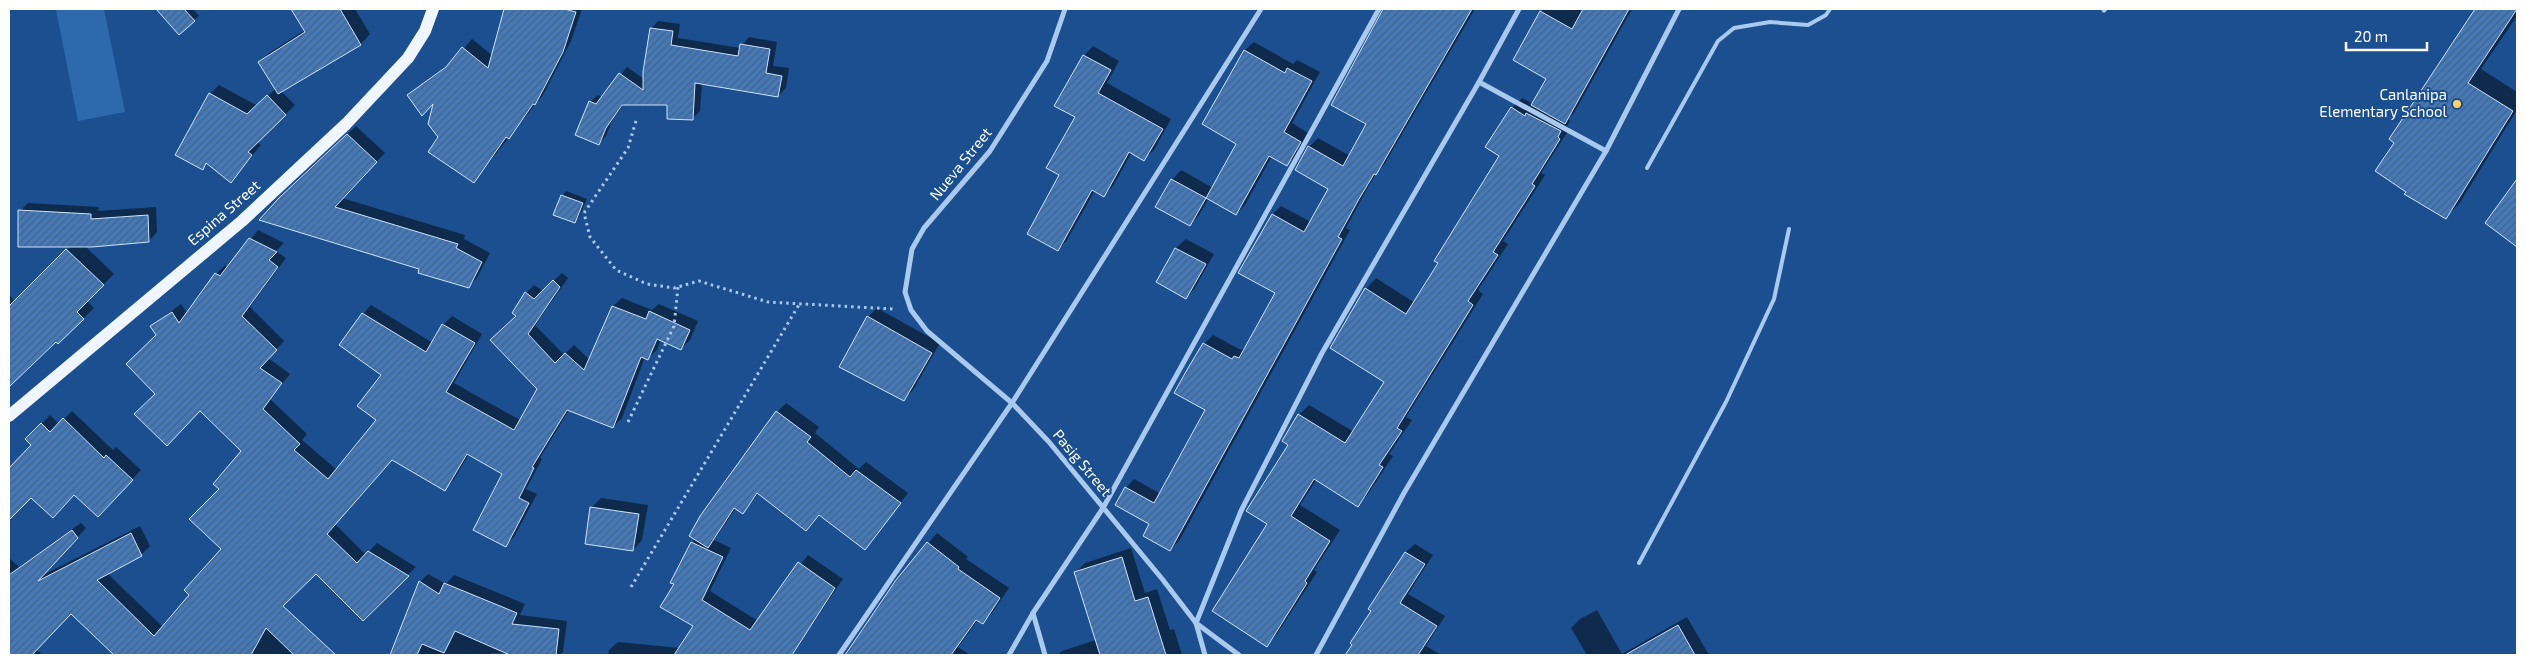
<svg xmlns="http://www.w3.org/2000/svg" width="2526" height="664" font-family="'Exo 2',sans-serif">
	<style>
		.park { fill: #2e69ad }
		.shadow { fill: #0007 }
		.building { fill: url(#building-hatch); stroke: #cfe3fa }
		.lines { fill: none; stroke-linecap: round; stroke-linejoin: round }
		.path { stroke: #a9c9ee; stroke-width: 3; stroke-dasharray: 2.5 4; stroke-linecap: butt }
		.service { stroke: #a9c9ee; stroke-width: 4 }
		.minor { stroke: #a9c9ee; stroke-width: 5 }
		.primary { stroke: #f0f6ff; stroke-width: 12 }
		.poi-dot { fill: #ffd166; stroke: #1b4f8f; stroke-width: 2 }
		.labels { text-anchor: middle; stroke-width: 4; stroke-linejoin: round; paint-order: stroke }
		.poi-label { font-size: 15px; fill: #fff; stroke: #1b4f8f; text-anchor: end }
		.street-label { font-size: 15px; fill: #fff; stroke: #1b4f8f }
	</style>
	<defs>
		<pattern id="building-hatch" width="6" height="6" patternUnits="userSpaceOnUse" patternTransform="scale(1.25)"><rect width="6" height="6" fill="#4478b7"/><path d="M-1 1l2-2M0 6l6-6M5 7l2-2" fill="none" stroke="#486282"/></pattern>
	</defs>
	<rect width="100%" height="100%" fill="#1b4f8f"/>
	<polygon class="park" points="62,9 104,9 125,112 78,121 56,10"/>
	<g class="shadow">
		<polygon points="166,9 193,9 199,16 194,20 162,14"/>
		<polygon points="293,9 355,9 370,34 361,44 281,91 295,105 257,142 261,145 231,181 208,163 202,168 210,94 219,85 258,106 276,88 260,62 269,53 305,30"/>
		<polygon points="506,9 582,9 571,41 543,95 474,181 439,137 436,100 409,95 452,62 472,39 493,56"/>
		<polygon points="1388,9 1475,9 1384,165 1377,172 1367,189 1346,228 1350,230 1179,541 1170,549 1126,488 1134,479 1161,494 1206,410 1190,369 1204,344 1213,335 1241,350 1244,348 1246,349 1277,293 1272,215 1281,206 1311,222 1329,188 1309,147 1318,138 1350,156 1368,124 1333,104"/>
		<polygon points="1543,9 1632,9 1574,113 1568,119 1570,121 1567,126 1570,128 1541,173 1545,175 1503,241 1508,244 1478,290 1483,294 1406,417 1412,420 1389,454 1393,456 1368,494 1358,505 1317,479 1300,505 1340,530 1314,570 1317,572 1277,634 1267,645 1269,524 1299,415 1309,405 1354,432 1385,382 1366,289 1376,278 1415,303 1501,156 1512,108 1522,98 1533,104 1547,78 1514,60"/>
		<polygon points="2478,9 2517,9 2517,16 2481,69 2517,92 2517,110 2459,204 2446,217 2407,191 2396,142 2391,139"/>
		<polygon points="658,21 680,24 678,38 740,48 749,37 777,42 773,66 789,68 786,88 778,96 702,83 700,111 693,118 668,104 624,104 613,119 606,136 598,144 590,102 598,95 603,97 627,67 644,79 651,29"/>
		<polygon points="1254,42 1293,64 1297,60 1320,72 1292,123 1308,133 1296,156 1287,164 1272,156 1245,205 1236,214 1209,198 1199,215 1190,225 1172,180 1181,170 1213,188 1237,144 1245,50"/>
		<polygon points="1093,46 1119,61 1107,83 1171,119 1154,150 1144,159 1132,152 1113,186 1104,195 1095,190 1067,240 1058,250 1061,175 1076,117 1084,56"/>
		<polygon points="356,126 385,153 342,198 465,235 464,239 490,253 477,278 469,286 421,268 289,189"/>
		<polygon points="2517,181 2517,246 2486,223"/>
		<polygon points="566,191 587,199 579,217 575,222 562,196"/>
		<polygon points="28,203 99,207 98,211 156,207 157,232 149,241 85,246 114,274 87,301 94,308 58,343 56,340 9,385 9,294 14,302 71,246 20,211"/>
		<polygon points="258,230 284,243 276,251 286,258 250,307 284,341 268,358 290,374 270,399 307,434 302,440 337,470 378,420 382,374 363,314 371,305 433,343 443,325 452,316 482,334 454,383 520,420 538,389 518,315 526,293 534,285 543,291 562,273 568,278 535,325 564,355 574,345 590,360 613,306 622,298 652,310 659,304 698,321 690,340 681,348 661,339 657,350 648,358 645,357 622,418 613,427 569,410 540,458 542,459 526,489 537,494 514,537 505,546 504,473 469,454 453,481 444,489 392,459 335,524 366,555 377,543 416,567 363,619 316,572 280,607 329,655 115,655 71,612 36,650 41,653 39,655 9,655 9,558 19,567 81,523 86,528 43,575 140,526 150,546 141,555 107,573 163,627 191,595 223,549 220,489 243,451 200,410 157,394 158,335 152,326 181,304 187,313 216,274 225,265 228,268"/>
		<polygon points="1186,239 1214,254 1195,288 1186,298 1158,282 1176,248"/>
		<polygon points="877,308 940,343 913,390 904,400 868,317"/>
		<polygon points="786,403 819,427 815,433 859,469 866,462 908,493 865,548 820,515 806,530 759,493 743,512 736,508 714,540 731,548 710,591 758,621 808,555 843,579 791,655 608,655 609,650 618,642 680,648 695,625 676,584 692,543 777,412"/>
		<polygon points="72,411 113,450 116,447 141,470 106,507 74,494 31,496 9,519 9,472 33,445 27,439 50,415 59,424"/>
		<polygon points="601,498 648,505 642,540 633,550 592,507"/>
		<polygon points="937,533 968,557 966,559 1009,588 992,613 982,623 978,620 958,647 970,655 847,655 897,580"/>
		<polygon points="1415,544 1433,555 1408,594 1445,616 1426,646 1441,655 1347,655 1372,610 1370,609 1406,552"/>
		<polygon points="1131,548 1145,593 1157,589 1170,630 1174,629 1182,655 1058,655 1062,651 1096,640 1076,572 1085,563"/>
		<polygon points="428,574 446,584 454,575 525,604 520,615 567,621 563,652 559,655 492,653 490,655 391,655 420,582"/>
		<polygon points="1597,610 1622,654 1687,617 1709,655 1587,655 1571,628 1580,619"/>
	</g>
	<g class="building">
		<polygon points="156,9 184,9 195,21 179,35"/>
		<polygon points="291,9 340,9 361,45 278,94 258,62 305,32"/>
		<polygon points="504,9 564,9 576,12 563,52 535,105 533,104 509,139 506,137 474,183 428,152 438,137 428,124 433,104 422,116 407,95 446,67 462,47 488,68"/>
		<polygon points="1383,9 1472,9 1376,175 1374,174 1359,199 1338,237 1342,239 1170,551 1143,536 1149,524 1115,505 1125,487 1154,503 1205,410 1174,393 1188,368 1203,343 1232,359 1234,356 1239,358 1275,293 1238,273 1272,214 1304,232 1328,189 1295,170 1308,146 1343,166 1366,124 1331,105"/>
		<polygon points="1583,9 1629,9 1565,124 1531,105 1546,79 1513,60 1540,11 1572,29"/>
		<polygon points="2475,9 2517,9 2468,83 2513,111 2446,219 2404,194 2406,192 2375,171 2394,143 2389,139"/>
		<polygon points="650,28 673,31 671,45 738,56 740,44 770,49 766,73 782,76 778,97 695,83 693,120 667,119 667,105 622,105 606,128 599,145 575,135 589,101 596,104 619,73 643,90 643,72"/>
		<polygon points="1244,50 1285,73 1287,68 1312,81 1284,132 1301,142 1287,166 1269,156 1236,215 1206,198 1236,144 1202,124"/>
		<polygon points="1083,55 1111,70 1098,93 1163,129 1144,161 1129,152 1104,197 1092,190 1058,251 1027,234 1059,175 1046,168 1075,117 1054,106"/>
		<polygon points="209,93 247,114 267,95 286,115 248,152 252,155 231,183 206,163 203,170 175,155"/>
		<polygon points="1511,107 1525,116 1526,113 1561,131 1558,137 1560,139 1532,184 1535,186 1493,252 1498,255 1468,301 1473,305 1397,428 1402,431 1379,465 1383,467 1358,507 1314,479 1291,516 1330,541 1305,581 1307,583 1267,647 1212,611 1267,524 1246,511 1288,445 1282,441 1298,414 1345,443 1384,382 1330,348 1365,288 1406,314 1438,263 1434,261 1499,156 1485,147"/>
		<polygon points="347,134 377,162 335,207 458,244 456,248 482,262 469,288 418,273 419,269 259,220 279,198"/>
		<polygon points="1171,179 1206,198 1190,226 1155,207"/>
		<polygon points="2517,179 2517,247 2485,223"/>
		<polygon points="561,195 583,203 575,223 553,215"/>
		<polygon points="18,210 91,214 91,219 148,215 149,242 92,247 18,247"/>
		<polygon points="249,238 277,252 269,260 278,267 242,316 277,350 260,368 282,383 263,409 300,444 294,450 328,479 376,420 357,406 381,375 339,345 362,313 426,352 442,324 475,343 446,392 514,430 537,389 490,340 516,316 512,313 525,292 534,299 553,280 560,287 528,334 555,363 565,353 584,370 612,306 646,319 649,311 690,330 681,350 657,339 648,360 641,357 613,428 567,410 532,467 534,468 519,498 529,503 506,547 473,530 502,474 467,454 445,491 392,460 327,534 357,563 368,551 409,576 363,621 316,574 283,606 336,655 294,655 266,628 251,655 114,655 71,614 32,655 9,655 9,575 72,530 78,538 38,581 131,533 142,556 97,580 154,636 189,595 184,590 221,549 189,519 219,489 213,484 241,451 200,411 167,446 134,414 155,394 126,364 156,335 150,326 172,312 179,323 215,273 220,276"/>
		<polygon points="1175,248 1206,264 1186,299 1156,282"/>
		<polygon points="66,249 104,285 77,312 84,319 58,344 56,342 9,387 9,306"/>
		<polygon points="867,316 932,353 904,401 839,367"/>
		<polygon points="776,411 811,437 807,442 850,477 856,470 901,503 865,550 819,515 806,531 757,493 743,514 734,508 708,548 689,536 700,516"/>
		<polygon points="63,418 104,458 106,455 133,480 98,517 74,495 53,518 31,498 9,520 9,468 31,445 25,439 41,423 50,432"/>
		<polygon points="590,507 639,514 633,551 585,544"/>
		<polygon points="691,542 723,557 702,600 750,630 798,562 835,588 792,655 674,655 693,626 660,607 674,584 670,583"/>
		<polygon points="927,542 959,567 958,569 1000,598 983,624 976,620 951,655 845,655 896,580"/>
		<polygon points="1405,552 1425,564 1400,603 1437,626 1418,655 1345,655 1352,645 1350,643 1371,611 1368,609"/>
		<polygon points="1122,557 1135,601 1148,597 1166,655 1100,655 1074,572"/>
		<polygon points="419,581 439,594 444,583 517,613 512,624 559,629 556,655 510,655 455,631 444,653 422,644 417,655 390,655"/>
		<polygon points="1678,625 1695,655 1625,655"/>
	</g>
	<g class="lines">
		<g class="path">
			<polyline points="636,121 628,148 584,213 590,237 616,270 647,284 674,288 699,281 768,302 893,309"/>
			<polyline points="628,422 674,326 678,287"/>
			<polyline points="631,587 800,303"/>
		</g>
		<g class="service">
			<polyline points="1647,168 1718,41 1734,28 1770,22 1808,25 1826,15 1830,9"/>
			<polyline points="1639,563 1726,402 1774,299 1789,229"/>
		</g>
		<g class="minor">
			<polyline points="1065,9 1047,61 990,151 924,228 912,249 905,292 911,310 927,331 1012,403 1049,442 1163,580 1196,623 1205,655"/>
			<polyline points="2104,10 2105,9"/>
			<polyline points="1479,82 1606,151"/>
			<polyline points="1033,613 1045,655"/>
			<polyline points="839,655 1012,403 1261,9"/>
			<polyline points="1009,655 1033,613 1103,508 1379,9"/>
			<polyline points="1239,655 1196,623 1241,511 1322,353 1479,82 1519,9"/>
			<polyline points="1316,655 1404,493 1606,151 1679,9"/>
		</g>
		<polyline class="primary" points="9,416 242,221 346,124 408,58 425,31 433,9"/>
	</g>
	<circle class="poi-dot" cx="2457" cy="104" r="5"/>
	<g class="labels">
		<g class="poi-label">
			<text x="2447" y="100">Canlanipa<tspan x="2447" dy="17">Elementary School</tspan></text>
		</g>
		<g class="street-label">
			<text transform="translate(961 164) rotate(-51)" y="5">Nueva Street</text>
			<text transform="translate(224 213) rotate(-41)" y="5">Espina Street</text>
			<text transform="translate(1082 463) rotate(50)" y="5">Pasig Street</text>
		</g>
	</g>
	<rect width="2526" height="664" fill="none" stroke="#ffffff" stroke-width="20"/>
	<path d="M2346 42v8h81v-8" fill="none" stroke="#ffffff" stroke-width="2.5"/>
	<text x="2354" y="42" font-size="15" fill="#ffffff" stroke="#1b4f8f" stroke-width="4" paint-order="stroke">20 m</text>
</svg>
